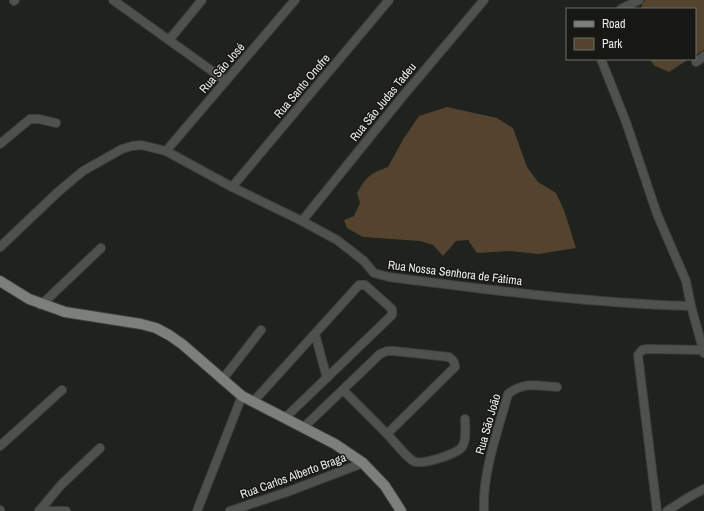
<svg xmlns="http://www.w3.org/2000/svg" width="704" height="511" font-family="'Archivo Narrow',sans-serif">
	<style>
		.green { fill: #53432f }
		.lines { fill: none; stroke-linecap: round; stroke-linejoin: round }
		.minor-casing { stroke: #3d3f3a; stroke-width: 10 }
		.major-casing { stroke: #3d3f3a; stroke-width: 12 }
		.minor { stroke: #4f514f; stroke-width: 8 }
		.major { stroke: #7c807c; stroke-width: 10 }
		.labels { text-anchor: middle; stroke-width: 3; stroke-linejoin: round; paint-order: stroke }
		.street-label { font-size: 12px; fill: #edeeeb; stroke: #171814 }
	</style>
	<rect width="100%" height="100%" fill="#20221d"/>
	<g class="green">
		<polygon points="645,0 704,0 704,50 695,55 695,9 641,9 642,4"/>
		<polygon points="649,59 689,59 669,72 655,66"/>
		<path d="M 447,107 L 497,118 L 513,128 L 527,167 L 538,182 L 556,193 L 564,210 L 576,248 L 539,254 L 509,251 L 477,253 L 468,240 L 456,241 L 443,256 L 433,245 L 420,241 L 363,237 L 347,228 L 344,220 L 354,216 L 360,203 L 357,193 C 367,176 369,174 388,167 L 404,138 L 419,116 Z"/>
	</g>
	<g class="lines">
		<g class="minor-casing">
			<g id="minor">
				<polyline points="113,0 226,81"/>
				<polyline points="14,1 15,0"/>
				<polyline points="621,9 639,0"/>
				<polyline points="169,40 202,0"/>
				<polyline points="696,62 704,56"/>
				<polyline points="0,144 30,119 39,119 56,123"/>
				<polyline points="166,151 295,0"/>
				<polyline points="232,187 389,0"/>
				<polyline points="302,221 403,96 484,0"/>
				<path d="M 0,247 L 58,192 L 83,171 L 122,149 L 132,146 L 141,145 L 166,151 L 232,187 L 302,221 L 337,240 L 364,261 L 374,273 L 389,277 C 490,290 590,303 691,306 L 686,281 L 657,214 L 626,122 L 601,59"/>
				<polyline points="41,305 101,248"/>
				<polyline points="691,306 704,353"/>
				<polyline points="315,334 327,378"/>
				<polyline points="222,380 261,330"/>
				<polyline points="343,390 387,434"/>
				<polyline points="253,402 359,285 365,285 392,309 392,315 285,418"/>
				<path d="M 303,428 L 380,354 L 387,351 L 394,351 L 449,357 C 453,360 455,362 455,367 L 387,434 C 395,442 404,455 413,461 C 421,466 457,454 462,447 C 467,440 465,427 465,419"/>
				<polyline points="0,446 62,390"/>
				<polyline points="0,510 0,511"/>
				<polyline points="39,511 61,485 100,448"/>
				<polyline points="48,511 66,511"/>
				<polyline points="197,511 242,396"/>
				<polyline points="230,511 287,492 363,463"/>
				<path d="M 484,511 C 482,473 498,431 508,394 C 524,381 538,386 557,387"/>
				<polyline points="657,511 638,355 642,350 647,349 703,350"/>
				<polyline points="667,511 689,497 704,489"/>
			</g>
		</g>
		<g class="major-casing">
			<polyline id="major" points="0,281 29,299 65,312 141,324 156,328 169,335 182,344 242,396 335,444 363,463 385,486 401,511"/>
		</g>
		<use href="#minor" class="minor"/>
		<use href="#major" class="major"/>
	</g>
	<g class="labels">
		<g class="street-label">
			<text transform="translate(222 68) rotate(-49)" y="4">Rua São José</text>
			<text transform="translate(302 86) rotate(-50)" y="4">Rua Santo Onofre</text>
			<text transform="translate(383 102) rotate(-51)" y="4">Rua São Judas Tadeu</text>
			<text transform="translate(455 273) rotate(7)" y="4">Rua Nossa Senhora de Fátima</text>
			<text transform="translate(488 424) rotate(-74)" y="4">Rua São João</text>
			<text transform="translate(293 476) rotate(-20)" y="4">Rua Carlos Alberto Braga</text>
		</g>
	</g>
	<rect x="566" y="8" width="130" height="52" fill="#171814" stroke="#6d6e6a"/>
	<rect x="574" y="21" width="20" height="6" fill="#7c807c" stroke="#6d6e6a"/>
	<text x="602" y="28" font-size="12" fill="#edeeeb">Road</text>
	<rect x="574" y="38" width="20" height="12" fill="#53432f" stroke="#6d6e6a"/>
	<text x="602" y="48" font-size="12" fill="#edeeeb">Park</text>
</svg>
